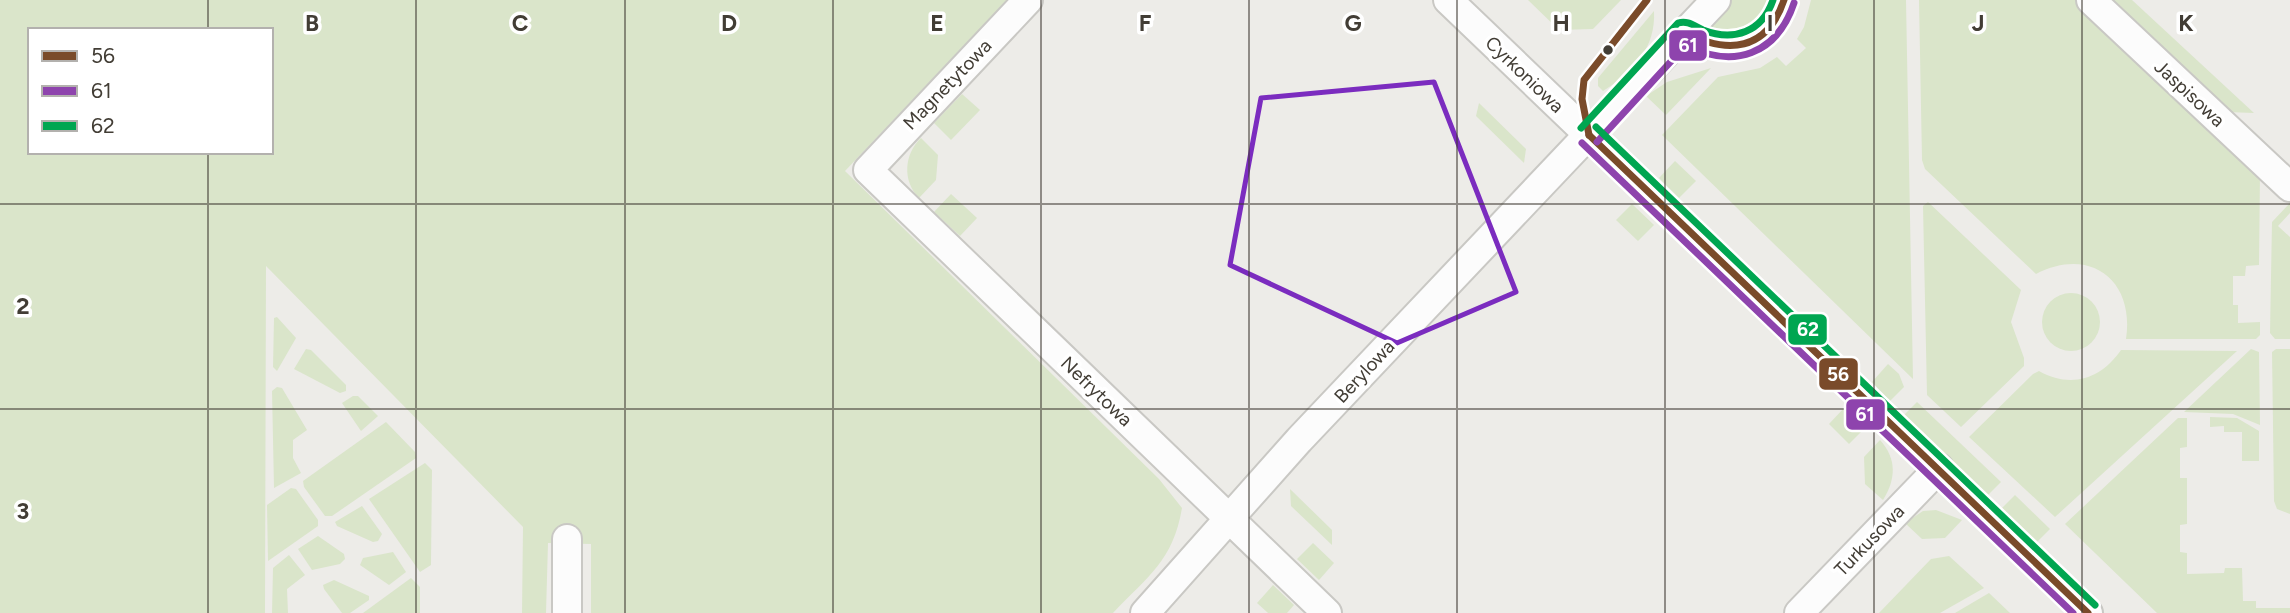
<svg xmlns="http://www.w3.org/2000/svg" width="2290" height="613" font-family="Figtree,sans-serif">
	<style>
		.green { fill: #dae5ca; fill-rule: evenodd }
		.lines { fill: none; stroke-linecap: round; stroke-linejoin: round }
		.minor-casing { stroke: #c9c8c4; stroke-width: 32 }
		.minor { stroke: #fcfcfc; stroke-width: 28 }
		.bus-1-casing { stroke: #fff; stroke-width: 12 }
		.bus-2-casing { stroke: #fff; stroke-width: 12 }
		.bus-3-casing { stroke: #fff; stroke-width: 12 }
		.bus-1 { stroke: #7a4b2a; stroke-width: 7 }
		.bus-2 { stroke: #8e44ad; stroke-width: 7 }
		.bus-3 { stroke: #00a651; stroke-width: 7 }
		.marked { fill: none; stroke: #7b2cbf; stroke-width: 5; stroke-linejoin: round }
		.grid { fill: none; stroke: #423d35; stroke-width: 2; stroke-opacity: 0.55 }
		.bus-dot { fill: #423d35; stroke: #fff; stroke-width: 2.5 }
		.labels { text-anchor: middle; stroke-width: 7; stroke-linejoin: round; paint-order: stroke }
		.street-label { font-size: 19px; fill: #423d35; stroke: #fff }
		.grid-label { font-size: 23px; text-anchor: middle; font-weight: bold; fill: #423d35; stroke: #fff; stroke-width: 7; stroke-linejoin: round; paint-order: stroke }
		.line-badge { stroke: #fff; stroke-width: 2.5 }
		.badge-label { font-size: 19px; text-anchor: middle; font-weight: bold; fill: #fff }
	</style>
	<rect width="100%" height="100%" fill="#edece8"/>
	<g class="green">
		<path d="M 0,0 L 1007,0 L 845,171 L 1159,479 L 1182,508 C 1173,561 1148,576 1113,613 L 591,613 L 591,544 L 548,543 L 546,613 L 522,613 L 523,527 L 266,266 L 265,613 L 0,613 ZM 30,30 L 271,30 L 271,152 L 30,152 Z"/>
		<polygon points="1528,0 1621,0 1593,29 1559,30"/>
		<path d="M 1729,0 L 1771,0 C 1760,31 1732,40 1703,26 Z"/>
		<polygon points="1811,0 1906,0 1913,379 1662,135 1718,77 1760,68 1777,57 1786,66 1806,48 1797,39 1804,27"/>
		<path d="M 1919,0 L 2075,0 L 2260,174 L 2259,265 L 2246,266 L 2245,276 L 2233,276 L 2233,305 L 2238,305 L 2238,323 L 2260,322 L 2260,335 L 2256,339 L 2126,339 C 2135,280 2090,246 2036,274 L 1925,169 L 1922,160 Z"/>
		<polygon points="2108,0 2132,0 2254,113 2227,112"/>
		<path d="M 1654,11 C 1656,47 1634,72 1603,91 L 1598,86 L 1598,78 Z"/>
		<polygon points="1711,68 1666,115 1646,96 1667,82"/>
		<polygon points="962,94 980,110 951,140 934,123"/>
		<polygon points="1479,103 1526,149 1524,163 1476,116"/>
		<path d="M 921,138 L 938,155 L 936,180 L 919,198 C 902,181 904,154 921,138 Z"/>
		<polygon points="1675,161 1696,181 1679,198 1659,178"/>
		<polygon points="951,194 977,218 960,236 934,212"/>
		<polygon points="1928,202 2021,290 2011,322 2024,358 2024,366 1961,427 1927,395 1923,206"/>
		<polygon points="2290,203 2290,213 2278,226 2290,237 2290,339 2275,339 2270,333 2272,222"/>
		<polygon points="1632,204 1654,225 1638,241 1616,220"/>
		<circle cx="2071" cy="322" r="29"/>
		<polygon points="277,317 296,338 277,371 273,367 274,318"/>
		<polygon points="306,349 311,350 346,385 346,391 340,393 294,369"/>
		<polygon points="2251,349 2259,352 2260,425 2233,414 2184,412"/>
		<polygon points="2276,349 2290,349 2290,514 2277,509 2274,501 2272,352"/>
		<path d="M 2121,350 L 2237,351 L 2055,517 L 1969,437 L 2033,374 L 2039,371 C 2071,389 2101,379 2121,350 Z"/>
		<polygon points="1888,364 1899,374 1904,387 1890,401 1872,382"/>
		<polygon points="277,387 282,388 307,430 293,440 293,458 301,473 274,488 272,391"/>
		<polygon points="353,396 358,396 378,416 361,431 342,403"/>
		<polygon points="1917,402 2001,482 1988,495 1904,415"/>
		<polygon points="1845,407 1866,427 1849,444 1829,424"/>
		<polygon points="2210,417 2237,418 2259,431 2259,461 2242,461 2242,432 2224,432 2224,426 2210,427"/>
		<polygon points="2178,418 2187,418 2187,447 2180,448 2180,478 2187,478 2187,524 2180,525 2180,552 2187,553 2187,574 2224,573 2225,568 2242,568 2243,601 2256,601 2256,608 2290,608 2290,613 2157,613 2065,524"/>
		<polygon points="386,422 415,452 416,458 332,516 325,516 304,487 303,481"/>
		<path d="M 1880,440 C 1897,459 1896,479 1883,500 L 1865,484 L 1864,457 Z"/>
		<polygon points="425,463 432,470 431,565 420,572 369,499"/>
		<polygon points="291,488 296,489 318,520 318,526 268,561 267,505"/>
		<polygon points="1290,489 1332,530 1332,545 1291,506"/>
		<polygon points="2015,495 2050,529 2037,542 2002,508"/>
		<polygon points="362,506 382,534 378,541 373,542 337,526 335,522"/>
		<polygon points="1936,510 1962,520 1945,538 1922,539 1905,523 1923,511"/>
		<polygon points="318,536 344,554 345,559 340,564 312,570 298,549"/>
		<polygon points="1313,543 1334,563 1319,580 1297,559"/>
		<polygon points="393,552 406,572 389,585 360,565 363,558"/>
		<polygon points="289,555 305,575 287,589 288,613 272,613 273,568"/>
		<polygon points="1949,556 1984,588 1940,613 1879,613 1931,559"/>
		<polygon points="411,578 420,587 420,613 363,613"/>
		<polygon points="334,580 369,596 369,600 350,613 342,613 324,589 323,585"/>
		<polygon points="1273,585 1294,605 1287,613 1268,613 1257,603"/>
		<polygon points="1989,593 2010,613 1955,613"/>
	</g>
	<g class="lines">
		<g class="minor-casing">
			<g id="minor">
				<polyline points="1028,0 868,170 1327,613"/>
				<polyline points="1448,0 2088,613"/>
				<polyline points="2091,0 2290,187"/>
				<polyline points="567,613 567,539"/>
				<polyline points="1145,613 1299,440 1716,0"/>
				<polyline points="1799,613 1939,468"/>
			</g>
		</g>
		<use href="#minor" class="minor"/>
		<g class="bus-1-casing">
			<g id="bus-1">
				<path d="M 1684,32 C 1728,55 1767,51 1784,0"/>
				<polyline points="1589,135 2088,613"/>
				<polyline points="1589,135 1582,99 1584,80 1647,0"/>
			</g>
		</g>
		<g class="bus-2-casing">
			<g id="bus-2">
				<path d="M 1597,142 L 1686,45 C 1734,70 1777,54 1794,3"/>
				<polyline points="1582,143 2073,613"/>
			</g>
		</g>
		<g class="bus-3-casing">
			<g id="bus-3">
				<polyline points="1596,127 2095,605"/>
				<path d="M 1581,128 L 1678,23 C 1688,20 1694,26 1703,30 C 1734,42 1762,32 1773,0"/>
			</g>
		</g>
		<use href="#bus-1" class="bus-1"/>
		<use href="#bus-2" class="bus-2"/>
		<use href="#bus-3" class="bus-3"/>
	</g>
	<path class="marked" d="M 1434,82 L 1516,292 L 1397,343 L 1230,265 L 1261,98 Z"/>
	<path class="grid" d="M 208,0 L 208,30M 416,0 L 416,613M 625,0 L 625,613M 833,0 L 833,613M 1041,0 L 1041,613M 1249,0 L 1249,613M 1457,0 L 1457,613M 1665,0 L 1665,613M 1874,0 L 1874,613M 2082,0 L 2082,613M 208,152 L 208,613M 0,204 L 2290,204M 0,409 L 2290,409"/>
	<circle class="bus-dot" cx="1608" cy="50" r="6"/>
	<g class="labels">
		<g class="street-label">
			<text transform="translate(1525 74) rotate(44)" y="7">Cyrkoniowa</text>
			<text transform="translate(947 84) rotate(-46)" y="7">Magnetytowa</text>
			<text transform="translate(2190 93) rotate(43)" y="7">Jaspisowa</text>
			<text transform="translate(1364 371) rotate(-47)" y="7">Berylowa</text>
			<text transform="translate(1097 391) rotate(44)" y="7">Nefrytowa</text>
			<text transform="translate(1869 540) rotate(-46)" y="7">Turkusowa</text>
		</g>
	</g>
	<g class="grid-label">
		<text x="312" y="31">B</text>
		<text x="520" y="31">C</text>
		<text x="729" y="31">D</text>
		<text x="937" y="31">E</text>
		<text x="1145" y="31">F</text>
		<text x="1353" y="31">G</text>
		<text x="1561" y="31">H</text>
		<text x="1770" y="31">I</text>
		<text x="1978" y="31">J</text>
		<text x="2186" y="31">K</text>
		<text x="23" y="314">2</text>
		<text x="23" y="519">3</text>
	</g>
	<g class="line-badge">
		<rect x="1668" y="29" width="40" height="33" rx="7" fill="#8e44ad"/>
		<rect x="1787" y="313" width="41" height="33" rx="7" fill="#00a651"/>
		<rect x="1818" y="357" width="41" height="34" rx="7" fill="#7a4b2a"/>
		<rect x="1845" y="398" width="41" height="33" rx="7" fill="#8e44ad"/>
	</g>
	<g class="badge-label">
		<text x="1688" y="52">61</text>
		<text x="1808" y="336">62</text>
		<text x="1838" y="381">56</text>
		<text x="1865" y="421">61</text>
	</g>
	<rect x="28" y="28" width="245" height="126" fill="#ffffff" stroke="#b3b1ae" stroke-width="2"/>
	<rect x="42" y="51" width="35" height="10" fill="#7a4b2a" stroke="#b3b1ae" stroke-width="2"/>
	<text x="91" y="63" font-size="21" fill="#423d35">56</text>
	<rect x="42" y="86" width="35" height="10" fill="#8e44ad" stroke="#b3b1ae" stroke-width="2"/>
	<text x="91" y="98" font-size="21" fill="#423d35">61</text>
	<rect x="42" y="121" width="35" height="10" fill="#00a651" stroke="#b3b1ae" stroke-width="2"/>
	<text x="91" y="133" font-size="21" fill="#423d35">62</text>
</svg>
